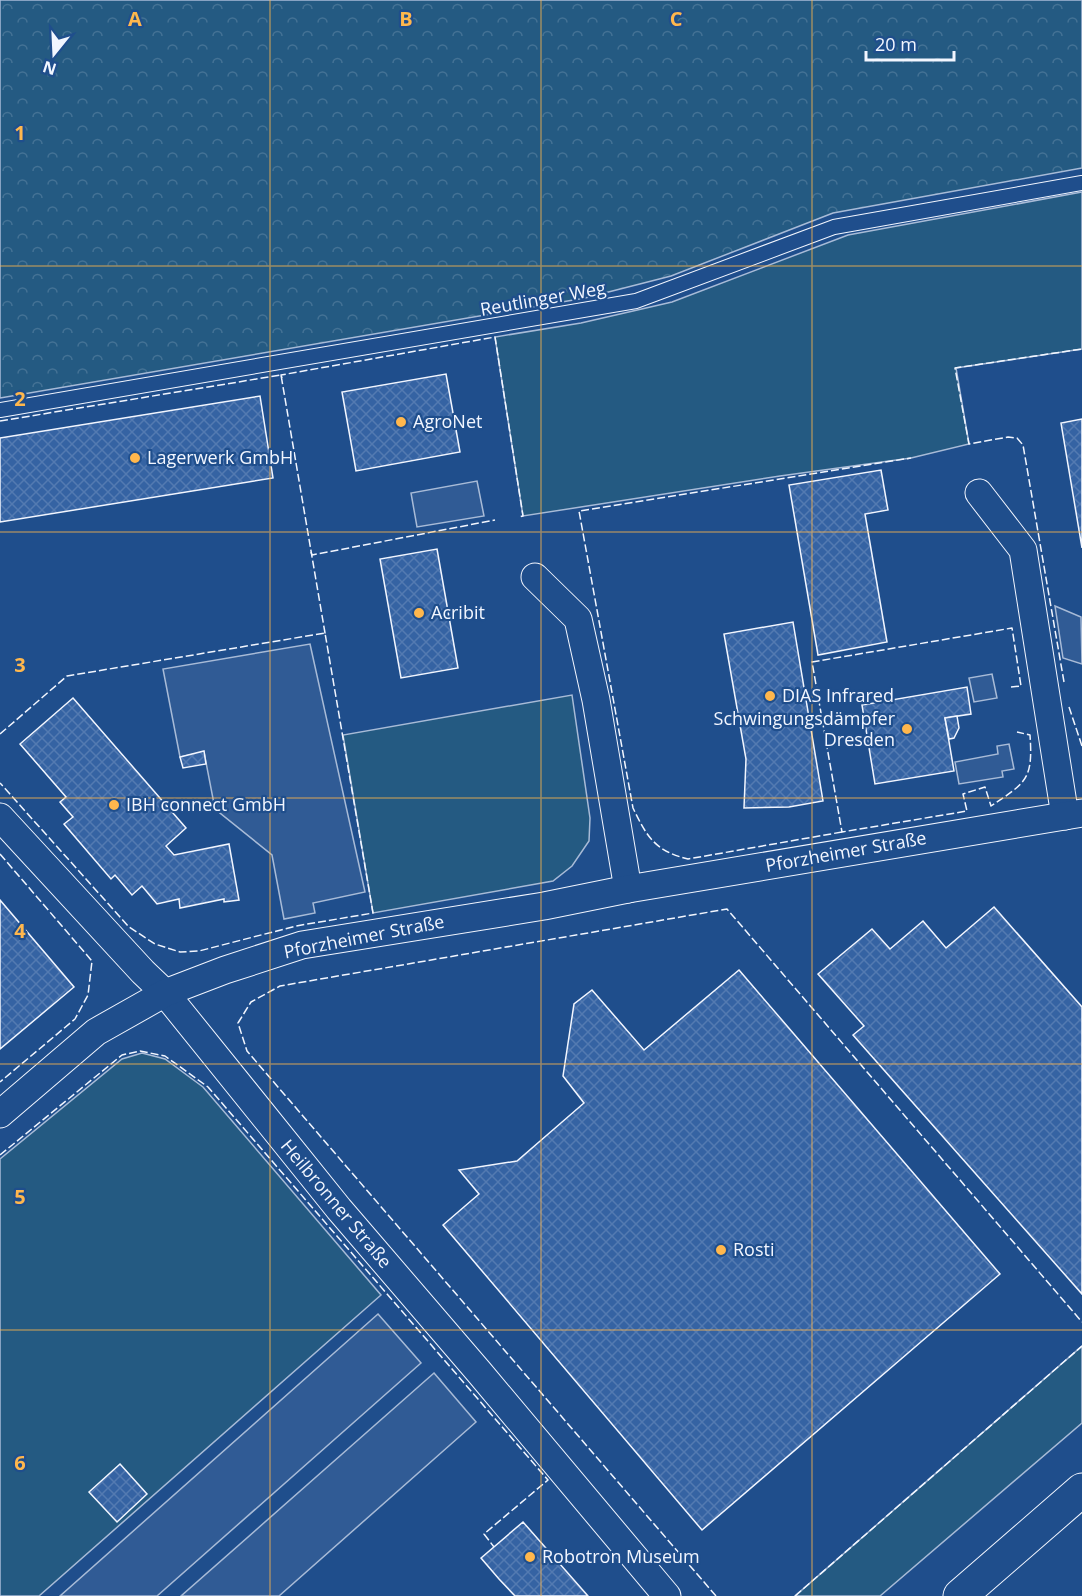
<svg xmlns="http://www.w3.org/2000/svg" width="1082" height="1596" font-family="'Open Sans',sans-serif">
	<style>
		.grass { fill: #245a82; stroke: #a8bbd7; stroke-width: 1.5 }
		.forest { fill: url(#forest-crowns); stroke: #a8bbd7; stroke-width: 1.5 }
		.parking { fill: #305b95; stroke: #a8bbd7; stroke-width: 1.5 }
		.building { fill: url(#building-cross-hatch); stroke: #f2f6ff; stroke-width: 1.5 }
		.lines { fill: none; stroke-linecap: round; stroke-linejoin: round }
		.lane-casing { stroke: #f2f6ff; stroke-width: 16 }
		.street-casing { stroke: #f2f6ff; stroke-width: 29 }
		.secondary-casing { stroke: #f2f6ff; stroke-width: 35 }
		.lane { stroke: #1f4e8c; stroke-width: 14 }
		.street { stroke: #1f4e8c; stroke-width: 27 }
		.secondary { stroke: #1f4e8c; stroke-width: 33 }
		.fence { stroke: #f2f6ff; stroke-width: 1.5; stroke-dasharray: 8 3; stroke-linecap: butt }
		.grid { fill: none; stroke: #ffb74d; stroke-width: 1.5; stroke-opacity: 0.55 }
		.poi-dot { fill: #ffb74d; stroke: #1f4e8c; stroke-width: 2 }
		.labels { text-anchor: middle; stroke-width: 4.5; stroke-linejoin: round; paint-order: stroke }
		.street-label { font-size: 18px; fill: #f2f6ff; stroke: #1f4e8c }
		.poi-label { font-size: 18px; fill: #f2f6ff; stroke: #1f4e8c; text-anchor: start }
		.grid-label { font-size: 20px; text-anchor: middle; font-weight: bold; fill: #ffb74d; stroke: #1f4e8c; stroke-width: 4.5; stroke-linejoin: round; paint-order: stroke }
	</style>
	<defs>
		<pattern id="forest-crowns" width="20" height="18" patternUnits="userSpaceOnUse" patternTransform="scale(1.5)"><rect width="20" height="18" fill="#245a82"/><path d="M2 6a3 3 0 1 1 6 0M12 15a3 3 0 1 1 6 0" fill="none" stroke="#447295"/></pattern>
		<pattern id="building-cross-hatch" width="8" height="8" patternUnits="userSpaceOnUse" patternTransform="scale(1.5)"><rect width="8" height="8" fill="#3563a3"/><path d="M0 0l8 8M0 8l8-8" fill="none" stroke="#537ab1"/></pattern>
	</defs>
	<rect width="100%" height="100%" fill="#1f4e8c"/>
	<g class="grass">
		<polygon points="1082,192 1082,349 956,368 969,444 911,458 780,476 523,516 495,337 581,323 672,302 848,235"/>
		<polygon points="572,695 590,818 589,841 572,866 553,881 373,913 343,735"/>
		<polygon points="142,1053 165,1059 203,1087 381,1295 39,1596 0,1596 0,1159 122,1059"/>
		<polygon points="1082,1346 1082,1423 880,1596 795,1596"/>
	</g>
	<polygon class="forest" points="0,0 1082,0 1082,168 833,213 671,276 585,298 0,398"/>
	<g class="parking">
		<polygon points="477,481 484,516 417,527 411,493"/>
		<polygon points="1055,606 1081,617 1082,664 1063,658"/>
		<polygon points="310,644 365,892 313,903 315,913 284,919 272,855 215,809 204,752 180,757 163,669"/>
		<polygon points="992,674 997,698 974,702 969,678"/>
		<polygon points="1009,744 1014,769 1002,771 1003,777 959,784 955,762 998,754 997,746"/>
		<polygon points="378,1314 421,1363 157,1596 60,1596"/>
		<polygon points="434,1373 476,1422 279,1596 181,1596"/>
	</g>
	<g class="building">
		<polygon points="446,374 460,452 356,471 342,392"/>
		<polygon points="260,396 273,478 0,522 0,438"/>
		<polygon points="1082,419 1082,548 1061,423"/>
		<polygon points="881,470 888,510 865,514 887,642 818,655 789,485"/>
		<polygon points="437,549 458,668 401,678 380,559"/>
		<polygon points="793,622 823,801 789,807 744,808 746,759 724,634"/>
		<polygon points="967,687 971,714 945,718 954,771 875,784 862,705"/>
		<polygon points="73,698 186,828 166,846 174,855 229,844 239,900 224,902 224,899 180,908 179,899 157,904 142,886 132,895 115,875 111,879 64,824 73,817 60,802 66,797 20,744"/>
		<polygon points="957,716 959,728 954,738 949,739 945,718"/>
		<polygon points="204,751 206,764 183,768 180,757"/>
		<polygon points="0,900 74,987 0,1049"/>
		<polygon points="994,907 1082,1007 1082,1294 853,1035 864,1026 818,974 872,929 890,949 923,921 946,948"/>
		<polygon points="739,970 1000,1274 702,1530 443,1225 479,1194 459,1170 517,1161 584,1103 563,1076 574,1004 592,990 644,1050"/>
		<polygon points="120,1464 147,1494 117,1522 89,1492"/>
		<polygon points="523,1522 588,1596 515,1596 499,1579 481,1558"/>
	</g>
	<g class="lines">
		<g class="lane-casing">
			<polyline id="lane" points="0,410 636,301 834,227 1082,183"/>
		</g>
		<g class="street-casing">
			<g id="street">
				<polyline points="979,493 1023,550 1065,816"/>
				<polyline points="535,577 578,619 596,700 628,889"/>
				<polyline points="0,817 143,972 165,993 339,1209 479,1372 667,1596"/>
				<polyline points="0,1114 96,1032 165,993 225,970 302,945 544,906 628,889 1082,813"/>
			</g>
		</g>
		<g class="secondary-casing">
			<polyline id="secondary" points="960,1596 1082,1490"/>
		</g>
		<use href="#lane" class="lane"/>
		<use href="#street" class="street"/>
		<use href="#secondary" class="secondary"/>
		<g class="fence">
			<polyline points="282,378 281,375 495,337 523,516 519,517"/>
			<polyline points="0,421 281,375 325,633 323,634"/>
			<polyline points="311,552 312,555 495,520"/>
			<polyline points="1064,682 1023,445 1017,438 1008,437 969,444 955,368 1082,349"/>
			<path d="M 1011,687 L 1021,686 L 1012,628 L 812,662 L 842,832 L 967,811 L 963,794 L 985,787 L 991,806 C 1027,782 1033,779 1030,735 L 1017,732"/>
			<polyline points="1069,707 1082,746"/>
			<polyline points="0,734 67,676 325,633 373,913 296,926 199,951 180,952 155,944 129,927 0,783"/>
			<path d="M 842,832 L 688,859 C 655,851 647,837 633,808 L 579,511 L 911,458"/>
			<polyline points="0,854 92,961 88,995 75,1019 0,1082"/>
			<polyline points="0,1155 122,1055 140,1051 165,1056 208,1087 548,1480 484,1534 494,1547"/>
			<polyline points="716,1596 247,1051 238,1023 251,1002 280,986 727,909 1082,1322"/>
			<polyline points="795,1596 1082,1346"/>
		</g>
	</g>
	<path class="grid" d="M 270,0 L 270,1596M 541,0 L 541,1596M 812,0 L 812,1596M 0,266 L 1082,266M 0,532 L 1082,532M 0,798 L 1082,798M 0,1064 L 1082,1064M 0,1330 L 1082,1330"/>
	<g class="poi-dot">
		<circle cx="401" cy="422" r="6"/>
		<circle cx="135" cy="458" r="6"/>
		<circle cx="419" cy="613" r="6"/>
		<circle cx="770" cy="696" r="6"/>
		<circle cx="907" cy="729" r="6"/>
		<circle cx="114" cy="805" r="6"/>
		<circle cx="721" cy="1250" r="6"/>
		<circle cx="530" cy="1557" r="6"/>
	</g>
	<g class="labels">
		<g class="street-label">
			<text transform="translate(543 299) rotate(-10)" y="6">Reutlinger Weg</text>
			<text transform="translate(846 852) rotate(-10)" y="6">Pforzheimer Straße</text>
			<text transform="translate(364 937) rotate(-11)" y="6">Pforzheimer Straße</text>
			<text transform="translate(336 1204) rotate(50)" y="6">Heilbronner Straße</text>
		</g>
		<g class="poi-label">
			<text x="413" y="428">AgroNet</text>
			<text x="147" y="464">Lagerwerk GmbH</text>
			<text x="431" y="619">Acribit</text>
			<text x="782" y="702">DIAS Infrared</text>
			<text x="895" y="725" text-anchor="end">Schwingungsdämpfer<tspan x="895" dy="21">Dresden</tspan></text>
			<text x="126" y="811">IBH connect GmbH</text>
			<text x="733" y="1256">Rosti</text>
			<text x="542" y="1563">Robotron Museum</text>
		</g>
	</g>
	<g class="grid-label">
		<text x="135" y="26">A</text>
		<text x="406" y="26">B</text>
		<text x="676" y="26">C</text>
		<text x="20" y="140">1</text>
		<text x="20" y="406">2</text>
		<text x="20" y="672">3</text>
		<text x="20" y="938">4</text>
		<text x="20" y="1204">5</text>
		<text x="20" y="1470">6</text>
	</g>
	<g transform="translate(54 54) rotate(198)" stroke="#1f4e8c" stroke-width="4.5" paint-order="stroke">
	<path d="M0-4.5L10 22L0 15L-10 22Z" fill="#f2f6ff"/>
	<text y="-9" font-size="16" font-weight="bold" text-anchor="middle" fill="#f2f6ff">N</text>
	</g>
	<path d="M866 51v9h88v-9" fill="none" stroke="#f2f6ff" stroke-width="3"/>
	<text x="875" y="51" font-size="18" fill="#f2f6ff" stroke="#1f4e8c" stroke-width="4.5" paint-order="stroke">20 m</text>
</svg>
